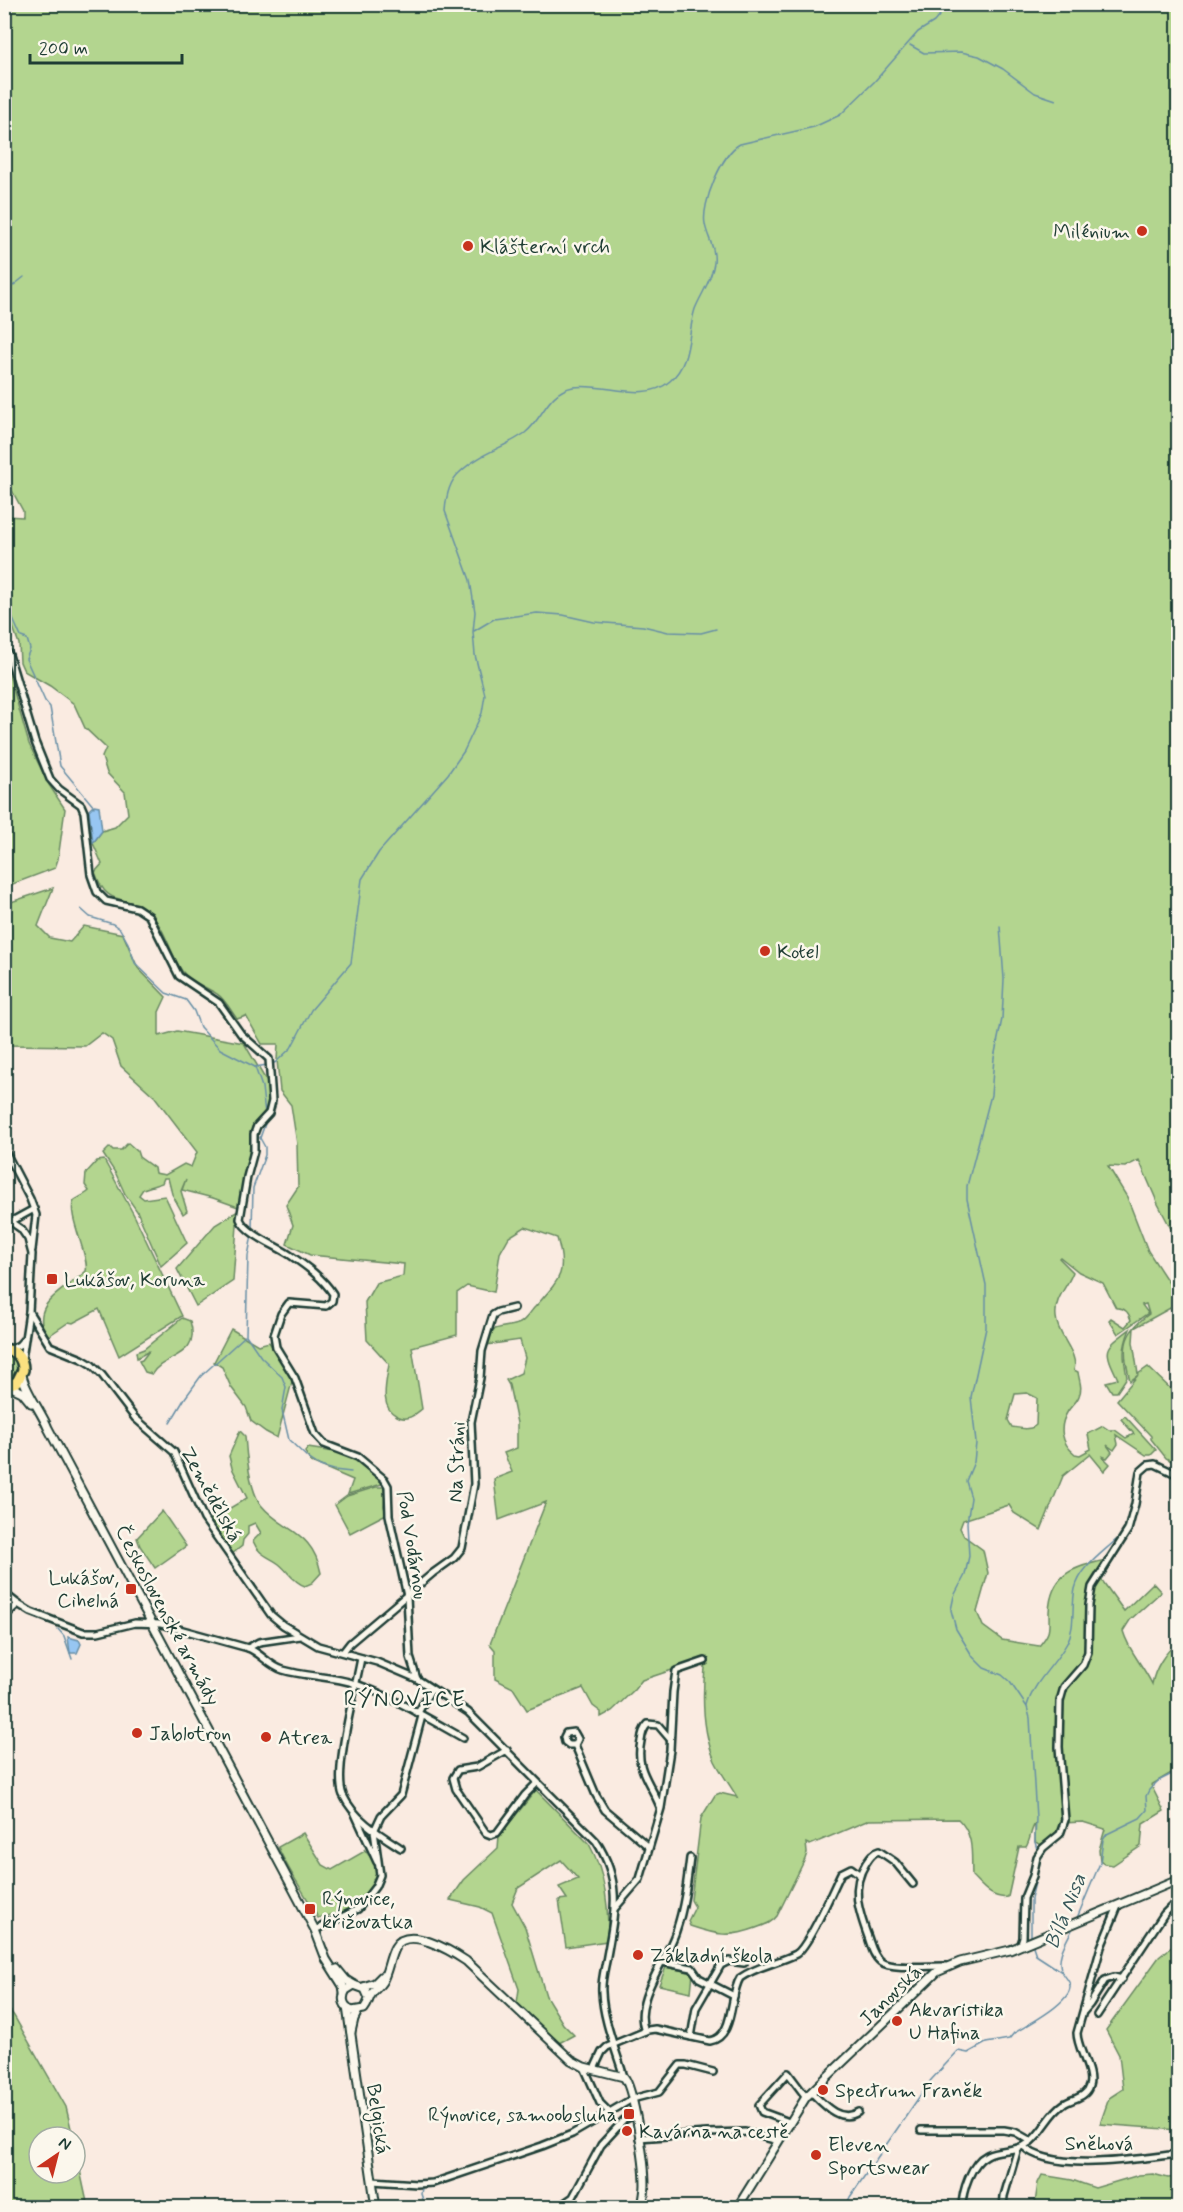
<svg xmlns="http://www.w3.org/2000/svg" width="1183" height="2212" font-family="Mynerve,sans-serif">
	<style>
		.green { fill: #b3d58f; stroke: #698962; stroke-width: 1.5; fill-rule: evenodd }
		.water { fill: #97c6f2; stroke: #678fa6; stroke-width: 1.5 }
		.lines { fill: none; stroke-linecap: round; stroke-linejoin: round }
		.stream { stroke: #678fa6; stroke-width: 1.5 }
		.minor-casing { stroke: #1f3d34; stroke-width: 10 }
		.tertiary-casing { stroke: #1f3d34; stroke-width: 11 }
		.primary-casing { stroke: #1f3d34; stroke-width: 14 }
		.minor { stroke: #fbf7ec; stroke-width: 5 }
		.tertiary { stroke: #fbf7ec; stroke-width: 7 }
		.primary { stroke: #fbe180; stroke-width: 9 }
		.poi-dot { fill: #c8321e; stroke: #fbf7ec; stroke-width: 2 }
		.labels { text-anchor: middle; stroke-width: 5; stroke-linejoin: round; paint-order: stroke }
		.poi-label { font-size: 20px; fill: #1f3d34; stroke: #fbf7ec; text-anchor: start }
		.street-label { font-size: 20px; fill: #1f3d34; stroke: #fbf7ec }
		.water-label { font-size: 21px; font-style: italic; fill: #37585a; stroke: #fbf7ec }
		.quarter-label { font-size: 22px; letter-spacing: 1.5px; fill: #1f3d34; stroke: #fbf7ec }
	</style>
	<rect width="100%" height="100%" fill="#faebe1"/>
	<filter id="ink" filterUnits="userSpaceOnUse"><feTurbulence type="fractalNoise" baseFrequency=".0167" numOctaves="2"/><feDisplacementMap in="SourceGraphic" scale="12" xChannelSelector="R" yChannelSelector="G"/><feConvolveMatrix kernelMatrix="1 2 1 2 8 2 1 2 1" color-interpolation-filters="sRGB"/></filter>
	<g filter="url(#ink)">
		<g class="green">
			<path d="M 5,5 L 1178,5 L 1178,1242 L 1158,1204 L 1139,1160 L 1125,1167 L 1108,1166 L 1127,1197 L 1148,1251 L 1176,1294 L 1174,1306 L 1134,1328 L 1133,1342 L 1138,1374 L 1148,1367 L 1178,1396 L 1178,1465 L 1166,1458 L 1151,1439 L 1151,1436 L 1117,1400 L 1138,1375 L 1130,1381 C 1123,1350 1120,1335 1149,1314 L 1146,1304 L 1142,1305 L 1148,1313 L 1118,1334 L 1109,1320 L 1111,1318 L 1125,1327 L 1131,1320 C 1129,1313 1125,1307 1116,1308 L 1103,1283 L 1079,1272 L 1060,1257 L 1059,1258 L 1073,1272 C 1067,1288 1054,1298 1056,1317 C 1057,1336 1079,1353 1074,1370 L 1078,1372 C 1079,1381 1083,1387 1079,1396 C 1077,1402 1071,1406 1068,1411 C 1058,1427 1061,1443 1075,1454 L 1080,1455 L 1091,1449 L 1088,1434 L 1103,1426 L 1109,1430 L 1115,1430 L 1126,1438 L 1134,1434 L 1121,1419 L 1125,1416 L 1156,1450 L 1151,1455 L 1146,1455 L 1116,1435 L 1118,1444 L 1114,1450 L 1107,1445 L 1112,1452 L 1107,1458 L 1102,1456 L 1110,1464 L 1104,1471 L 1090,1454 L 1063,1476 L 1041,1530 L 1014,1513 L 1009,1505 L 963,1520 L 960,1528 L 964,1536 L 983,1550 L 988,1573 L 977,1612 L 983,1626 L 1002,1640 L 1039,1646 C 1051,1632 1049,1630 1049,1612 C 1051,1574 1072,1567 1106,1560 L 1096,1572 L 1124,1611 L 1153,1583 L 1161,1592 L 1130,1620 L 1123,1631 C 1129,1652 1143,1665 1152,1684 C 1155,1668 1165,1652 1178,1642 L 1178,1769 L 1151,1785 L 1164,1811 L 1143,1824 L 1141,1846 L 1113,1865 L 1104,1864 L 1100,1861 L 1099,1850 L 1105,1829 L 1083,1822 L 1062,1823 L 1058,1834 L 1042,1845 L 1035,1842 L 1035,1824 C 1030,1831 1031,1839 1026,1847 L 1019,1847 L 1008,1897 C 992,1900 982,1886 972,1876 C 971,1855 975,1835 958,1819 L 869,1820 L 810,1845 L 806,1843 L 807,1853 L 805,1859 L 777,1916 C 772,1923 764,1925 756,1928 C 729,1938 717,1935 690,1926 L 688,1921 L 695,1907 L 691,1900 L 701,1818 L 715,1795 L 720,1793 L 737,1797 C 730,1785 721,1773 715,1761 C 703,1733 702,1698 705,1668 L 696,1662 L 642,1680 L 634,1690 L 612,1711 L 601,1717 L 601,1712 L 593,1706 L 583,1688 L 527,1710 L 513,1688 L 495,1679 L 495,1650 L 490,1644 L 546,1502 L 499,1520 L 494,1479 L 512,1472 L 504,1453 L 517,1448 L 517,1423 L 509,1385 L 506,1380 L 521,1373 L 525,1358 L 520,1340 L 486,1345 L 493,1330 C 501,1326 511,1327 520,1323 C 525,1321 531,1311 535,1307 C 559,1280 568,1274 557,1238 L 525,1227 L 509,1237 L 500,1253 L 494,1292 L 467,1286 L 457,1293 L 457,1335 L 412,1347 L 422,1409 C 414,1415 407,1422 397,1416 C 378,1407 387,1380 389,1364 L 367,1340 L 365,1302 L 376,1283 L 403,1276 L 404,1264 L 310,1255 L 287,1244 L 293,1225 L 286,1205 L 298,1187 L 297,1144 L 291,1105 L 280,1091 L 277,1060 L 278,1044 L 262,1044 L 246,1016 L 237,1019 C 231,1011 225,999 217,994 C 205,986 191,983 182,971 C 169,952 166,927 147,911 C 123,892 108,910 95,872 L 102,864 L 93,843 L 102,831 L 115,827 L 128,814 L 125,792 L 107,773 L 102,757 L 106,748 L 85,728 L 74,704 L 50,686 L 24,671 L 20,662 L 19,644 L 5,605 L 5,516 L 23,517 L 23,511 L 10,487 L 4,486 ZM 1027,1393 L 1037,1398 L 1036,1425 C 1030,1431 1020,1428 1012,1427 L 1008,1420 L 1015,1394 Z"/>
			<polygon points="4,657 29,744 49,785 65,809 58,859 55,868 5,887"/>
			<polygon points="53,888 38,926 50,938 70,942 84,926 123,934 138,968 166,997 159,1012 159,1036 177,1031 244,1043 267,1082 269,1107 252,1127 247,1171 238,1207 213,1198 182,1190 186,1179 181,1191 187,1211 183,1214 172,1194 168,1178 164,1178 162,1183 143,1189 139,1195 144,1199 165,1196 187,1243 161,1266 137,1211 125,1194 116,1174 103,1154 110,1147 113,1150 121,1150 128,1143 137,1151 139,1157 154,1168 155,1173 165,1175 184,1164 191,1167 197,1152 155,1097 121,1066 112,1040 102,1033 85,1046 5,1045 5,904"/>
			<path d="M 104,1160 L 135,1217 L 182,1316 L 119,1356 L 99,1309 L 73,1323 L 69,1322 L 47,1337 C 27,1302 67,1290 86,1271 C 90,1258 66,1213 74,1201 C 77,1198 85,1195 89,1191 L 85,1185 L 86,1173 L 97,1161 Z"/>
			<polygon points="238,1211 233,1281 196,1306 177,1269 215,1225"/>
			<path d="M 182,1318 L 190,1321 C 202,1358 163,1354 152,1374 L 145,1372 L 139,1361 L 142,1360 L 149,1351 L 137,1358 L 136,1352 L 144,1349 Z"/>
			<polygon points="231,1329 258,1345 269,1342 293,1378 277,1438 266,1432 251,1421 246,1407 231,1387 222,1367 214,1362"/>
			<path d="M 1130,1329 C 1122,1349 1123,1356 1127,1377 L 1117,1392 L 1112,1392 L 1106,1382 L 1118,1379 C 1103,1348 1104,1349 1130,1329 Z"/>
			<polygon points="4,1354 15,1358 20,1366 17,1377 4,1383"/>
			<path d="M 240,1431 L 245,1436 C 246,1454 250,1491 261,1505 C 284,1533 312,1529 321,1573 L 312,1583 L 305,1586 C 293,1582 288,1571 279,1564 C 269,1556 259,1556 253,1541 L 261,1533 L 255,1523 L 248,1526 L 248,1534 L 243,1540 L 242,1546 L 232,1554 L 210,1520 L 247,1498 L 232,1468 L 229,1456 Z"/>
			<polygon points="308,1448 340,1453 353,1459 382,1481 382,1484 348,1494 353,1480 311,1462 305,1452"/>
			<polygon points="376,1487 386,1487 384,1506 386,1514 350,1533 335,1505 347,1496"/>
			<polygon points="162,1511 186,1546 155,1568 140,1546 137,1538"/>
			<path d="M 536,1790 L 589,1844 C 605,1872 610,1910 607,1941 L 566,1947 L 559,1900 L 567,1899 L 559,1887 L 578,1879 L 561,1860 L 518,1888 L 512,1903 L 525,1927 L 546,1996 L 563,2024 L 574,2035 L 559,2043 L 517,2003 L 519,1989 L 492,1913 L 480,1907 L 450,1900 L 464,1880 L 498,1848 L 499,1836 Z"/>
			<path d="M 303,1833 L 323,1865 L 332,1870 L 365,1851 L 364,1849 L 376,1864 L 376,1877 L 368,1893 L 359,1906 L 344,1912 L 318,1918 C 306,1894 289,1873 278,1847 Z"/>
			<polygon points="1178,1942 1178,2130 1100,2124 1109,2098 1123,2089 1119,2055 1106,2030 1159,1957"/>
			<polygon points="666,1967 693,1973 691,1992 659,1985"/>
			<polygon points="5,2004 14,2016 66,2107 73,2137 39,2137 39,2173 75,2173 75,2147 88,2207 5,2207"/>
			<polygon points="1153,2174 1168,2178 1178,2177 1178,2204 1156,2208 1031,2207 1032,2205 1035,2203 1038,2183 1042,2175 1072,2180 1095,2188 1139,2175"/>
		</g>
		<g class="water">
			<polygon points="94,805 99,806 102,831 93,843 89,810"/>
			<polygon points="68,1637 79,1640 81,1644 77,1653 70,1653"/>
		</g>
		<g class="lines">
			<g class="stream">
				<polyline points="910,45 924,53 961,52 979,56 1003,69 1035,93 1056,100"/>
				<polyline points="4,293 24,277"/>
				<polyline points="4,599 21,637 27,639 30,649 26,659 45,701 50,707 60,766 94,807"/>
				<polyline points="474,631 494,619 537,613 563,615 594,622 643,626 668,632 701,633 716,629"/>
				<polyline points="81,909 90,917 113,924 120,929 128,943 135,963 166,993 186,1000 194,1011 200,1027 220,1049 255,1067 262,1087 265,1114"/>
				<polyline points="1000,926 1004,979 1002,1019 994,1058 991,1095 967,1186 967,1199 986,1285 986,1328 971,1397 976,1443 974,1462 966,1481 971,1498 967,1522 969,1556 965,1575 954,1596 951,1610 956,1629 973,1657 984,1668 1002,1675 1010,1682 1027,1707 1030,1718 1036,1818 1035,1842 1038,1853"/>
				<path d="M 272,1064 L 276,1062 L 291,1048 L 311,1010 L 351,963 L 362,879 L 379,852 L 448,774 L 464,751 L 482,713 L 485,695 L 475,655 L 473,632 L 475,612 L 470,580 L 445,511 C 446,498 449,482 459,473 C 478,454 504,448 525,433 C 543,419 547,392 573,387 C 604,382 645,404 670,381 C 692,362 687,334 695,309 C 701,294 712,280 714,263 C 716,248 707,237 705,224 C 701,204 722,153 740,144 L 814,127 L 840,115 L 874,82 L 918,32 L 934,22 L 949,4"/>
				<polyline points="255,1067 267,1065"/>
				<polyline points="252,1229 253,1188 265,1155 265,1147 260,1138 266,1121"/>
				<polyline points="252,1235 248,1256 246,1335 261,1357 282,1377 286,1387 282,1410 289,1440 308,1458 320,1466 334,1470 351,1472"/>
				<polyline points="170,1423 185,1398 201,1376 245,1336"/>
				<polyline points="58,1629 64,1636 72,1659"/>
				<path d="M 1027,1706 C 1034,1681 1055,1665 1067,1643 C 1076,1626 1071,1607 1075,1589 C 1080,1568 1101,1554 1116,1540"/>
				<polyline points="1077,1918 1100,1863 1103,1840 1107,1834 1140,1818 1147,1810 1146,1796 1149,1790 1158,1781 1178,1771"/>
				<polyline points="1031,1939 1031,1899 1040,1862 1039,1858"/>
				<polyline points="1032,1943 1036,1955 1062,1972"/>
				<polyline points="422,2188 421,2194 426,2208"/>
				<path d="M 845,2208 L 850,2197 L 931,2080 L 958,2051 L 968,2053 L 986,2043 L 1009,2039 L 1014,2033 C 1026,2026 1070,2003 1070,1987 C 1071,1981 1064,1977 1062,1971 C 1055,1958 1067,1940 1073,1928"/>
			</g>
			<g class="minor-casing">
				<g id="minor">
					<path d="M 4,648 L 9,655 L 35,742 L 50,779 L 59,789 L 81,805 L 84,812 L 91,875 L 97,892 L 106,901 L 137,908 L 149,916 L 179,976 L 219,1003 L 241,1034 L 269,1059 L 272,1101 L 269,1113 L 257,1126 L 254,1134 L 254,1151 L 247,1177 L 240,1219 C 246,1234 277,1246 290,1255 C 306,1266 323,1278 333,1294 L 332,1301 L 326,1306 L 289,1303 L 281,1314 L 274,1335 L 276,1347 L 295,1378 L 315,1434 L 324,1444 L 358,1457 L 384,1479 L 388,1486 L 389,1515 L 407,1596 L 410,1657 L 417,1679"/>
					<polyline points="4,1149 30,1199 36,1215 32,1250"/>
					<polyline points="4,1217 21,1229 28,1239 32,1254 29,1312 22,1359"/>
					<polyline points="12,1221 34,1209"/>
					<polyline points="1178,1293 1178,1294"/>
					<path d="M 29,1312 L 50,1346 L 82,1359 L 92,1365 L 102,1375 L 135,1418 L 174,1452 L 204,1519 L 271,1615 L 283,1625 L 318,1646 L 377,1662 L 417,1679 L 468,1712 L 596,1841 C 622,1881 615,1912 607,1956 C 605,1968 601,1980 602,1992 C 603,2020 616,2050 624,2077"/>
					<polyline points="9,1350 19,1345 25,1338"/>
					<polyline points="4,1593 18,1604 31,1612 83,1632 98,1632 135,1623 161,1624 248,1648 259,1642 300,1636"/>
					<polyline points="4,1617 18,1604"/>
					<path d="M 248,1648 C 261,1653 269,1666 283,1670 C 307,1677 332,1676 356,1684 C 393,1697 429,1719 463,1738"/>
					<polyline points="343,1652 350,1643 433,1573 454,1558 462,1548 474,1484 471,1422 480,1378 482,1351 493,1315 498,1312 514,1308"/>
					<path d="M 361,1658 C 356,1687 333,1771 343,1795 C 354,1819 379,1834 401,1848"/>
					<polyline points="418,1713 431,1689"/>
					<polyline points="575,1745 569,1745 565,1742 564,1737 566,1733 574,1732 578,1739 575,1745 596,1795 605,1810 649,1847"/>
					<polyline points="507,1750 477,1767 458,1770 453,1778 456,1789 486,1833 491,1835 497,1833 525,1795 537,1783"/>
					<path d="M 660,1807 C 650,1781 635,1770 641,1741 C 642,1734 643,1729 648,1724 L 658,1725 L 670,1739"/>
					<polyline points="355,1814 377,1862"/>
					<path d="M 913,1884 L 895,1862 L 879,1851 C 872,1853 870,1857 866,1863 C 850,1888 859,1912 868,1937 C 871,1945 873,1956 881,1962 C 892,1970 934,1965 949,1966"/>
					<polyline points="615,1908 640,1879 661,1808 670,1750 673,1692 676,1671 705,1661"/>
					<polyline points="315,1930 358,1909 375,1887 380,1875 374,1831 381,1816 401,1795 422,1716"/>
					<polyline points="1021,1944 1023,1938 1024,1898 1033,1876 1037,1857 1043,1848 1060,1834 1065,1820 1059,1747 1060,1701 1064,1687 1083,1665 1088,1652 1089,1605 1092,1587 1128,1530 1135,1504 1140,1472 1148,1465 1155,1464 1178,1475"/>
					<polyline points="662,1962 692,1968 699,1978 734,1996"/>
					<polyline points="1084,2011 1090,2004 1105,1980 1114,1977 1122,1979"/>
					<polyline points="1097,2015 1164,1914 1178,1900"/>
					<path d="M 645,2031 C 632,2001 667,1960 676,1931 C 684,1908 687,1883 690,1858"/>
					<polyline points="691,2037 696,2008 721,1965 729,1961 744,1963"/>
					<polyline points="584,2067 600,2103 609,2112"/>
					<path d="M 594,2069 L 602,2052 L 607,2047 L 648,2030 L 655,2029 L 710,2041 C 735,2037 729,1995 740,1978 C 757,1966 778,1963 796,1954 C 809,1946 833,1889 841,1873 L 851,1868 L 859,1874"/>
					<path d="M 811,2092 C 823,2104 840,2124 858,2112"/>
					<polyline points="789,2122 762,2112 759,2105 788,2073 806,2097"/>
					<polyline points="921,2130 1004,2130 1015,2132 1031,2141"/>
					<polyline points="639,2138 707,2133 745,2132 778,2141"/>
					<path d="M 1023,2146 C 1051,2174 1142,2158 1178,2154"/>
					<polyline points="372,2181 417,2184 433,2183 542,2146 572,2134 632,2099 659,2092 680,2065 686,2065 713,2072"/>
					<polyline points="557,2208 573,2197 601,2145 624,2120 635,2115"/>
					<path d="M 962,2208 C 962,2191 971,2163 987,2155 C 1000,2148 1016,2153 1030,2142 C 1044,2131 1050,2113 1064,2104 C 1073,2098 1086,2098 1089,2086 C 1094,2072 1077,2049 1077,2033 L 1101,1947 L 1118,1906"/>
					<polyline points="1003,2208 1004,2196 1018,2148"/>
				</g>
			</g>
			<g class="tertiary-casing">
				<g id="tertiary">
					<path d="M 22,1375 C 25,1391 41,1411 48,1428 L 315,1930 L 326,1959 L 343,1986 L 344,1992"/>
					<polyline points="9,1386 22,1392 31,1403"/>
					<polyline points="337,1969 346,1980 354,1985"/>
					<polyline points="363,1987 375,1983 382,1976"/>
					<path d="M 369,1998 L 365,1989 L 354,1985 L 346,1990 C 341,1998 343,2006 352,2011 L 364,2009 C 368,2004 368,2001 370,1997 C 372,1991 379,1987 382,1982 C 388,1972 389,1958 395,1947 C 408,1925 451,1951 466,1961 L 571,2060 L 584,2067 L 624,2077 C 634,2089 645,2165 645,2184 C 645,2192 643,2200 642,2208"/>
					<polyline points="347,2007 376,2208"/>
					<polyline points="351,2032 354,2019 358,2011"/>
					<polyline points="737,2208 806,2097 937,1972 960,1962 1010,1950 1178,1880"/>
				</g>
			</g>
			<g class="primary-casing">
				<path id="primary" d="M 4,1349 C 17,1351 23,1358 23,1370 L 17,1382 L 4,1386"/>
			</g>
			<use href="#minor" class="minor"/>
			<use href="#tertiary" class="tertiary"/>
			<use href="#primary" class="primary"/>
		</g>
	</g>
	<g class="poi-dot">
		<circle cx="1142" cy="231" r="6"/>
		<circle cx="468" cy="246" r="6"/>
		<circle cx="765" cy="951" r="6"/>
		<rect x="46" y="1273" width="12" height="12" rx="3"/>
		<rect x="125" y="1583" width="12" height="12" rx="3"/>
		<circle cx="137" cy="1733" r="6"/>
		<circle cx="266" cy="1737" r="6"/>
		<rect x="304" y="1903" width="12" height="12" rx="3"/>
		<circle cx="638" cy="1955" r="6"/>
		<circle cx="897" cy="2021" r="6"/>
		<circle cx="823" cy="2090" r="6"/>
		<rect x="623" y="2108" width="12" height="12" rx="3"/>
		<circle cx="627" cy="2131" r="6"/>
		<circle cx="816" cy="2155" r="6"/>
	</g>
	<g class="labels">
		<g class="poi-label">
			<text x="1130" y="238" text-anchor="end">Milénium</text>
			<text x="480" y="253">Klášterní vrch</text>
			<text x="777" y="958">Kotel</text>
			<text x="64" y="1286">Lukášov, Koruna</text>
			<text x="119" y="1584" text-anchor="end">Lukášov,<tspan x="119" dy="23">Cihelná</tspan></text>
			<text x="149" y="1740">Jablotron</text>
			<text x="278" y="1744">Atrea</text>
			<text x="322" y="1905">Rýnovice,<tspan x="322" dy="23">křižovatka</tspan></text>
			<text x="650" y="1962">Základní škola</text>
			<text x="909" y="2016">Akvaristika<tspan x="909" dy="23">U Hafina</tspan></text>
			<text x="835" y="2097">Spectrum Franěk</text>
			<text x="617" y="2121" text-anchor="end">Rýnovice, samoobsluha</text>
			<text x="639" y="2138">Kavárna na cestě</text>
			<text x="828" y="2151">Eleven<tspan x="828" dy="23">Sportswear</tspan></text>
		</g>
		<g class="street-label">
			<text transform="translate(456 1462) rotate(-88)" y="7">Na Stráni</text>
			<text transform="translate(212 1494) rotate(61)" y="7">Zemědělská</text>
			<text transform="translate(413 1545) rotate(81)" y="7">Pod Vodárnou</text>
			<text transform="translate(168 1615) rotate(62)" y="7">Československé armády</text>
			<text transform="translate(890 1995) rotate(-44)" y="7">Janovská</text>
			<text transform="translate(379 2119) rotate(82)" y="7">Belgická</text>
			<text x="1099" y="2150">Sněhová</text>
		</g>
		<g class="water-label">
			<text transform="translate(1065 1911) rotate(-68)" y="7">Bílá Nisa</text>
		</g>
		<g class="quarter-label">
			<text x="405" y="1706">RÝNOVICE</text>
		</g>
	</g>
	<rect width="1183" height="2212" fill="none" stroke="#fbf7ec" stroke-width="24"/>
	<rect x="12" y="12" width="1159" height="2188" fill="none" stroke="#1f3d34" stroke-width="2" filter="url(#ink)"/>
	<g transform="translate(57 2155) rotate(35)"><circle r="28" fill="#fbf7ec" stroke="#a3ada2" stroke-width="1.5"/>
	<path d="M0-4.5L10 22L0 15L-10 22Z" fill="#c8321e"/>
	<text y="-9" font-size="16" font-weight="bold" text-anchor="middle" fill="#1f3d34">N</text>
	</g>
	<path d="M30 54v9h152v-9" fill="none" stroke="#1f3d34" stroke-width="3"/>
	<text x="39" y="54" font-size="18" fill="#1f3d34" stroke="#fbf7ec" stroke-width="4.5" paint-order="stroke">200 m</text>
</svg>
